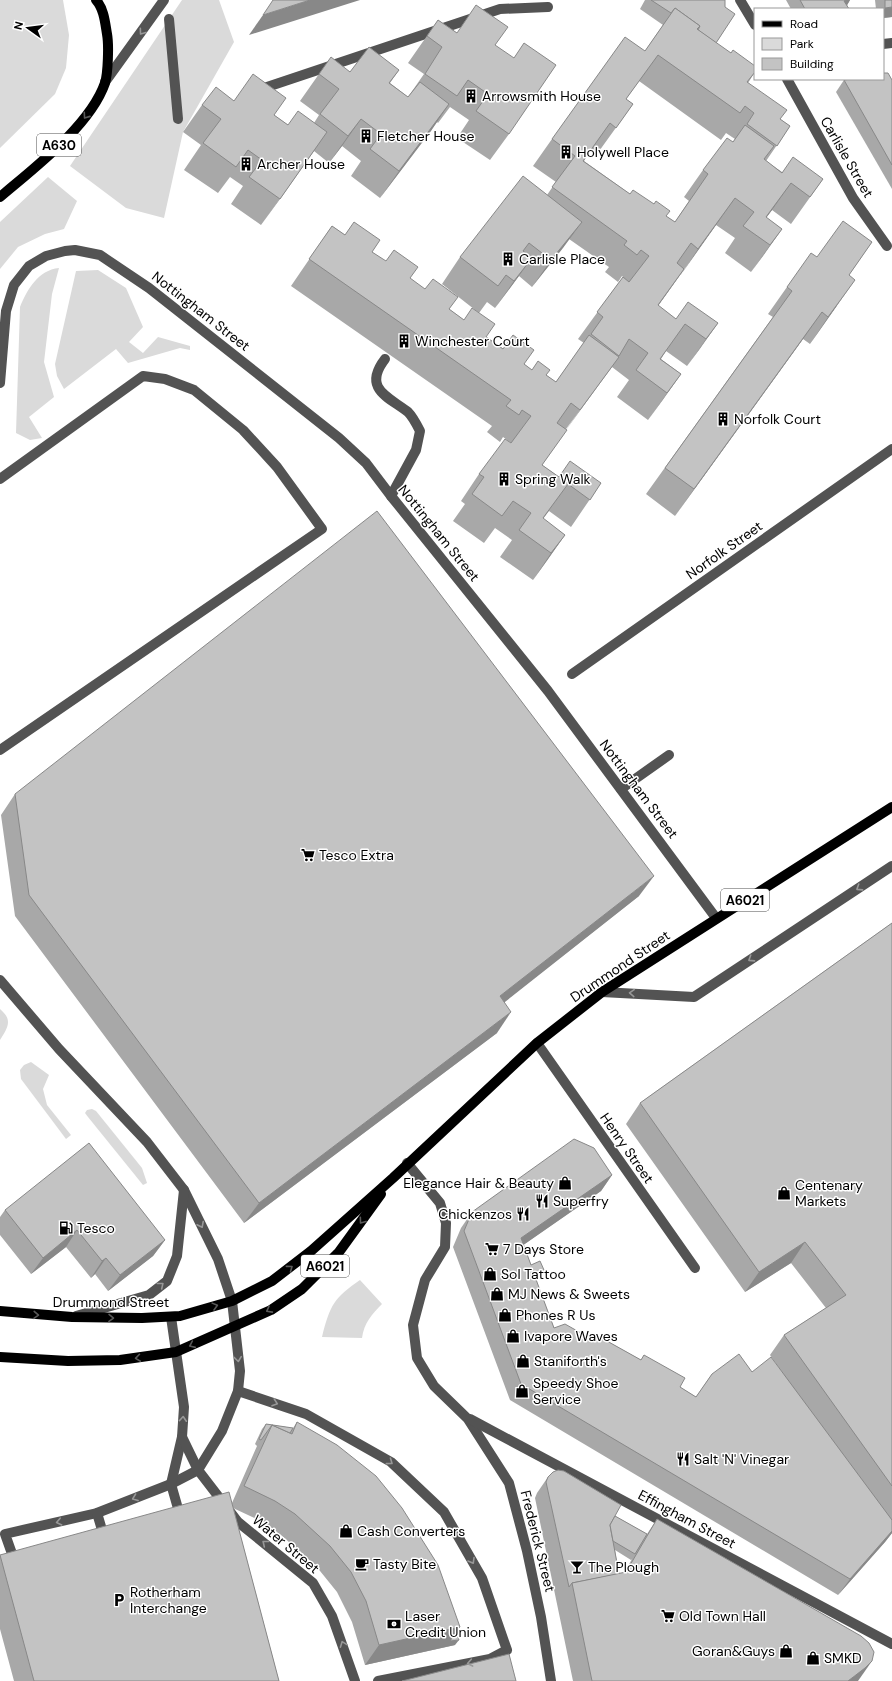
<svg xmlns="http://www.w3.org/2000/svg" width="892" height="1681" font-family="'DM Sans',sans-serif">
	<style>
		.green { fill: #dadada }
		.lines { fill: none; stroke-linecap: round; stroke-linejoin: round }
		.minor { stroke: #535353; stroke-width: 10 }
		.major { stroke: #000; stroke-width: 10 }
		.wall { fill: #a8a8a8; fill-rule: evenodd }
		.shaded-wall { fill: #888 }
		.building { fill: #c3c3c3; stroke: #888 }
		.oneway { stroke: #989898 }
		.oneway2 { stroke: #595959 }
		.labels { text-anchor: middle; stroke-width: 3; stroke-linejoin: round; paint-order: stroke }
		.shield { fill: #fff; stroke: #4c4c4c; stroke-width: 1 }
		.shield-label { font-size: 13px; font-weight: bold; fill: #000 }
		.poi-label { font-size: 14px; fill: #000; stroke: #fff; text-anchor: start }
		.street-label { font-size: 14px; fill: #000; stroke: #fff }
	</style>
	<rect width="100%" height="100%" fill="#fff"/>
	<g class="green">
		<polygon points="0,0 63,0 69,35 66,68 55,94 0,148"/>
		<polygon points="182,0 219,0 234,42 183,132 164,218 126,208 70,166"/>
		<polygon points="48,177 77,201 64,229 45,234 18,247 0,269 0,222"/>
		<path d="M 59,268 L 52,294 L 44,362 L 54,397 L 29,417 L 42,438 L 30,440 L 16,433 L 20,307 C 27,290 38,270 59,268 Z"/>
		<polygon points="98,270 126,288 143,327 129,342 143,353 158,337 190,346 190,350 180,348 128,363 116,349 64,389 57,376 55,364 76,271"/>
		<path d="M 0,1009 C 13,1020 8,1027 0,1040 Z"/>
		<polygon points="31,1062 49,1075 43,1089 47,1105 71,1135 66,1139 21,1079 20,1070 24,1065"/>
		<polygon points="92,1109 96,1111 142,1168 147,1183 143,1185 88,1117 85,1113 87,1110"/>
		<path d="M 360,1280 L 382,1304 C 372,1314 364,1323 362,1338 L 322,1337 C 330,1305 334,1298 360,1280 Z"/>
	</g>
	<g class="lines">
		<g class="minor">
			<polyline points="740,0 755,25"/>
			<polyline points="169,19 178,119"/>
			<polyline points="883,44 892,43"/>
			<polyline points="787,79 853,198 887,246"/>
			<polyline points="105,82 164,0"/>
			<polyline points="264,88 500,9 548,7"/>
			<path d="M 385,359 C 362,389 389,397 408,412 C 413,417 417,425 420,431 L 416,450 L 391,496"/>
			<polyline points="0,383 6,311 14,285 29,266 46,256 65,251 75,250 100,255 149,288 339,438 366,463 391,496 548,691 716,918"/>
			<polyline points="0,479 143,376 165,379 194,390 243,430 277,467 322,529 0,750"/>
			<polyline points="572,674 892,449"/>
			<polyline points="621,789 669,755"/>
			<polyline points="0,980 59,1049 147,1142 184,1190 218,1259 232,1301 240,1371 238,1391 222,1431 198,1470 171,1484 97,1513 5,1534 16,1565"/>
			<polyline points="602,992 694,997 892,866"/>
			<polyline points="537,1043 695,1268"/>
			<polyline points="407,1163 440,1203 446,1223 445,1247 425,1280 413,1325 417,1358 434,1386 468,1419 509,1483 527,1551 541,1617 551,1681"/>
			<polyline points="76,1316 149,1295 167,1281 177,1256 184,1190"/>
			<polyline points="171,1317 184,1407 182,1437 171,1484 181,1519"/>
			<polyline points="238,1391 306,1414 391,1462 444,1512 482,1578 507,1650 490,1659 378,1681"/>
			<polyline points="470,1419 892,1644"/>
			<polyline points="182,1437 198,1470 238,1522 313,1583 332,1616 355,1681"/>
			<polyline points="97,1513 105,1540"/>
		</g>
		<g class="major">
			<path d="M 0,197 C 34,168 90,126 105,83 C 108,73 109,45 107,34 C 105,22 104,9 96,0"/>
			<polyline points="0,1311 72,1317 142,1318 180,1316 232,1301 272,1281 311,1251 393,1178 537,1043 602,992 892,807"/>
			<polyline points="0,1357 68,1361 120,1360 176,1352 271,1310 302,1289 339,1252 381,1194"/>
		</g>
	</g>
	<g class="wall">
		<path d="M 645,0 L 725,0 L 716,43 L 755,72 L 748,83 L 780,119 L 790,126 L 766,161 L 782,172 L 823,179 L 791,224 L 772,210 L 766,218 L 782,229 L 751,272 L 725,253 L 735,238 L 716,225 L 658,306 L 676,319 L 718,323 L 687,366 L 666,351 L 661,359 L 681,374 L 648,420 L 617,397 L 629,380 L 612,367 L 566,429 L 542,465 L 559,477 L 601,483 L 571,527 L 549,511 L 543,519 L 565,535 L 533,580 L 500,557 L 512,540 L 495,528 L 484,543 L 453,521 L 465,504 L 461,501 L 479,474 L 511,443 L 503,437 L 500,442 L 487,432 L 492,426 L 291,286 L 332,226 L 345,235 L 372,252 L 410,279 L 449,309 L 532,370 L 546,375 L 556,382 L 584,343 L 578,339 L 623,277 L 622,276 L 618,282 L 605,272 L 609,267 L 569,239 L 532,287 L 519,276 L 495,308 L 487,302 L 479,313 L 442,284 L 460,257 L 547,195 L 556,182 L 533,166 L 552,139 L 645,51 L 663,25 L 640,9 ZM 639,81 L 721,140 L 726,133 L 735,139 L 733,142 L 703,170 L 684,197 L 689,201 L 675,222 L 666,216 L 630,194 L 584,161 L 591,150 L 597,154 L 633,104 L 626,99 Z"/>
		<polygon points="786,0 850,0 847,5 849,9 791,9"/>
		<polygon points="875,0 892,0 892,17 883,18 883,9 876,9"/>
		<polygon points="438,20 457,33 495,45 509,134 490,160 457,138 469,120 450,107 438,123 437,122 380,198 351,176 361,161 342,146 329,163 314,151 261,225 231,204 243,186 230,177 218,193 184,170 201,145 183,132 202,105 234,101 274,115 288,125 314,123 319,115 300,101 319,74 399,70 390,83 408,97 424,74 408,63"/>
		<polygon points="844,80 892,80 892,189 836,92"/>
		<polygon points="872,242 849,275 836,307 810,344 803,339 675,516 646,494 773,317 768,314 787,287 817,257"/>
		<polygon points="15,794 639,896 504,1002 497,1033 244,1223 15,916 1,815"/>
		<polygon points="892,923 892,1533 885,1542 838,1595 510,1400 453,1247 461,1228 472,1212 612,1175 601,1191 523,1245 531,1265 544,1270 536,1280 554,1328 595,1341 598,1336 641,1360 644,1355 680,1387 696,1397 712,1374 752,1372 784,1375 770,1355 784,1335 826,1308 791,1263 745,1292 626,1124 640,1103"/>
		<polygon points="5,1210 165,1240 153,1256 108,1291 95,1274 91,1278 66,1247 31,1274 0,1235 0,1217"/>
		<polygon points="297,1422 456,1632 455,1645 365,1665 352,1622 337,1592 316,1566 281,1535 261,1521 233,1508 279,1681 14,1681 0,1629 0,1555 232,1503 257,1446 255,1444 262,1429 266,1424 293,1428"/>
		<path d="M 548,1477 L 615,1516 L 647,1534 L 657,1519 L 858,1681 L 573,1681 L 535,1498 L 537,1493 ZM 615,1550 L 631,1560 L 632,1559 L 624,1573 L 619,1574 Z"/>
	</g>
	<g class="shaded-wall">
		<polygon points="310,0 360,0 249,35 263,15"/>
		<polygon points="846,0 850,0 846,7 844,1"/>
		<polygon points="892,7 892,17 883,18 883,11 885,8"/>
		<polygon points="449,104 431,131 380,198 399,171"/>
		<polygon points="361,119 342,146 329,163 348,136"/>
		<polygon points="327,132 308,159 261,225 280,199"/>
		<polygon points="791,183 772,210 754,234 766,217"/>
		<polygon points="735,198 716,225 680,276 698,249"/>
		<polygon points="582,222 563,248 532,287 551,260"/>
		<polygon points="782,229 763,256 751,272 770,245"/>
		<polygon points="532,258 513,284 495,308 514,281"/>
		<polygon points="684,269 665,296 639,332 658,305"/>
		<polygon points="855,280 836,307 810,344 828,317"/>
		<polygon points="822,312 803,339 675,516 694,489"/>
		<polygon points="718,323 699,350 687,366 706,339"/>
		<polygon points="619,357 600,383 561,437 580,410"/>
		<polygon points="681,374 662,401 648,420 667,393"/>
		<polygon points="565,535 546,562 533,580 551,553"/>
		<polygon points="654,876 639,896 486,1017 500,996"/>
		<polygon points="511,1012 497,1033 244,1223 259,1203"/>
		<polygon points="612,1175 601,1191 509,1255 521,1238"/>
		<polygon points="77,1230 66,1247 31,1274 43,1258"/>
		<polygon points="165,1240 153,1256 108,1291 120,1275"/>
		<polygon points="805,1242 791,1263 745,1292 759,1272"/>
		<polygon points="106,1258 95,1274 91,1278 102,1261"/>
		<polygon points="544,1270 532,1286 534,1274"/>
		<polygon points="892,1531 892,1533 885,1542 838,1595 850,1579"/>
		<polygon points="460,1627 450,1641 459,1640 455,1645 365,1665 379,1645"/>
		<polygon points="872,1661 858,1681 848,1681"/>
	</g>
	<g class="building">
		<polygon points="273,0 310,0 263,15"/>
		<polygon points="651,0 725,0 725,7 735,14 716,43 698,30 700,26 675,8 671,13"/>
		<polygon points="800,0 846,0 844,1 849,9 805,9"/>
		<polygon points="885,0 892,0 892,7 885,8"/>
		<polygon points="476,5 508,27 495,45 514,58 524,43 556,65 509,134 476,111 488,94 468,80 457,96 425,74 442,47 427,36 438,20 457,33"/>
		<polygon points="675,8 700,26 697,29 731,53 733,50 755,66 755,72 747,82 787,110 780,119 790,126 777,146 747,124 754,113 745,106 740,113 658,55 626,99 633,104 616,128 610,123 583,161 630,194 633,190 654,204 656,201 670,211 666,216 675,222 708,174 703,170 727,138 733,142 745,125 774,146 764,159 782,173 793,157 823,179 810,197 791,183 766,217 782,229 770,245 743,226 754,212 735,198 698,249 691,243 677,263 684,269 658,305 676,319 688,302 718,323 706,339 685,324 660,359 681,374 667,393 636,370 648,353 629,339 619,356 591,334 603,317 597,312 623,277 629,282 649,256 641,250 637,255 624,245 627,241 552,187 575,156 552,139 625,37 645,51"/>
		<polygon points="369,47 399,70 389,83 408,97 420,82 449,104 399,171 370,149 381,134 361,119 348,136 320,114 339,89 319,74 331,57 350,72"/>
		<polygon points="883,73 888,73 892,80 892,165 844,80 851,79 883,79"/>
		<polygon points="253,74 286,98 274,115 288,125 298,111 327,132 280,199 249,177 262,160 248,150 236,167 203,143 221,119 202,105 216,87 234,101"/>
		<polygon points="523,176 582,222 551,260 529,243 523,251 532,258 514,281 506,275 498,286 460,257"/>
		<polygon points="843,221 872,242 849,275 855,280 828,317 822,312 694,489 665,468 792,291 787,287 811,253 817,257"/>
		<polygon points="354,222 380,240 372,252 386,261 394,250 418,267 410,278 425,289 433,279 458,297 449,309 464,320 472,308 495,324 486,337 503,349 513,335 534,350 524,364 532,370 538,361 550,370 546,375 556,382 589,335 619,357 580,410 571,403 557,423 567,430 542,465 559,477 570,461 601,483 590,500 568,484 543,518 565,535 551,553 519,530 531,513 513,501 502,516 472,494 484,477 479,474 505,439 511,443 531,416 522,410 519,415 506,406 511,400 309,259 332,226 345,235"/>
		<polygon points="377,511 654,876 500,996 511,1012 259,1203 29,895 15,794"/>
		<polygon points="892,923 892,1486 784,1335 846,1295 805,1242 759,1272 640,1103"/>
		<polygon points="574,1139 594,1148 612,1175 521,1238 531,1265 540,1261 544,1270 534,1274 554,1328 565,1324 595,1341 598,1336 641,1360 644,1355 685,1378 680,1387 696,1397 712,1374 739,1354 752,1372 771,1357 892,1520 892,1531 850,1579 521,1384 464,1231 472,1212"/>
		<polygon points="89,1143 165,1240 120,1275 106,1258 102,1261 77,1230 43,1258 5,1210"/>
		<polygon points="297,1422 337,1445 376,1476 402,1508 438,1565 460,1627 379,1645 366,1601 351,1572 330,1546 295,1514 275,1501 244,1486 272,1425 292,1434"/>
		<polygon points="266,1424 293,1428 290,1433 272,1425 261,1440 259,1439"/>
		<polygon points="558,1470 564,1471 621,1505 610,1525 619,1574 572,1583 569,1587 546,1482 548,1477 553,1472"/>
		<polygon points="229,1492 279,1681 34,1681 0,1555"/>
		<polygon points="615,1516 647,1534 635,1554 613,1541 610,1525"/>
		<polygon points="657,1519 861,1636 869,1643 874,1652 872,1661 865,1668 848,1681 592,1681 572,1583 626,1572"/>
		<polygon points="456,1632 459,1640 450,1641"/>
		<polygon points="509,1654 516,1681 402,1681"/>
	</g>
	<defs><path id="oneway-chevron" d="M-2-3.5L2.5 0L-2 3.5" fill="none" stroke-width="1.6" stroke-linecap="round" stroke-linejoin="round"/></defs>
	<g class="oneway">
		<use href="#oneway-chevron" transform="translate(142 32) rotate(126)"/>
		<use href="#oneway-chevron" transform="translate(859 888) rotate(147)"/>
		<use href="#oneway-chevron" transform="translate(751 959) rotate(147)"/>
		<use href="#oneway-chevron" transform="translate(632 993) rotate(-177)"/>
		<use href="#oneway-chevron" transform="translate(201 1225) rotate(63)"/>
		<use href="#oneway-chevron" transform="translate(161 1285) rotate(-39)"/>
		<use href="#oneway-chevron" transform="translate(238 1359) rotate(83)"/>
		<use href="#oneway-chevron" transform="translate(275 1403) rotate(19)"/>
		<use href="#oneway-chevron" transform="translate(183 1419) rotate(-86)"/>
		<use href="#oneway-chevron" transform="translate(390 1462) rotate(36)"/>
		<use href="#oneway-chevron" transform="translate(135 1498) rotate(159)"/>
		<use href="#oneway-chevron" transform="translate(59 1522) rotate(167)"/>
		<use href="#oneway-chevron" transform="translate(265 1543) rotate(-141)"/>
		<use href="#oneway-chevron" transform="translate(472 1561) rotate(60)"/>
		<use href="#oneway-chevron" transform="translate(343 1644) rotate(-111)"/>
		<use href="#oneway-chevron" transform="translate(470 1663) rotate(169)"/>
	</g>
	<g class="oneway2">
		<use href="#oneway-chevron" transform="translate(86 116) rotate(125)"/>
		<use href="#oneway-chevron" transform="translate(362 1221) rotate(126)"/>
		<use href="#oneway-chevron" transform="translate(290 1268) rotate(-36)"/>
		<use href="#oneway-chevron" transform="translate(215 1306) rotate(-15)"/>
		<use href="#oneway-chevron" transform="translate(269 1310) rotate(152)"/>
		<use href="#oneway-chevron" transform="translate(36 1315) rotate(3)"/>
		<use href="#oneway-chevron" transform="translate(111 1318) rotate(1)"/>
		<use href="#oneway-chevron" transform="translate(192 1345) rotate(156)"/>
		<use href="#oneway-chevron" transform="translate(138 1358) rotate(172)"/>
	</g>
	<defs>
		<g id="building-bare" transform="scale(1.08)"><path d="M-4-6H4V6H1V3H-1V6H-4ZM-2.5-4.3h1.7v1.8h-1.7ZM.8-4.3h1.7v1.8H.8ZM-2.5-1h1.7V.8h-1.7ZM.8-1h1.7V.8H.8Z" fill="#000" stroke="#fff" stroke-width="2.5" paint-order="stroke"/></g>
		<g id="supermarket-bare" transform="scale(1.08)"><path d="M-6-5.5h2.5l.6 2H6L4.5 2H-2.5L-4.4-4H-6ZM-1.5 3.2a1.3 1.3 0 1 0 .1 0ZM3 3.2a1.3 1.3 0 1 0 .1 0Z" fill="#000" stroke="#fff" stroke-width="2.5" paint-order="stroke"/></g>
		<g id="shop-bare" transform="scale(1.08)"><path d="M-5-2.5h2.3a2.7 3.5 0 0 1 5.4 0H5L5.5 6h-11ZM-1.5-2.5h3a1.5 2.3 0 0 0-3 0Z" fill="#000" stroke="#fff" stroke-width="2.5" paint-order="stroke"/></g>
		<g id="restaurant-bare" transform="scale(1.08)"><path d="M-5-6h1v4h1v-4h1v4h1v-4h1v5L-1.5 .5V6h-2V.5L-5-1ZM5-6V6H3V1.5H1.5Q1.5-4 5-6Z" fill="#000" stroke="#fff" stroke-width="2.5" paint-order="stroke"/></g>
		<g id="fuel-bare" transform="scale(1.08)"><path d="M-5.5-6h7V0h2V4h1.3V-2.5L3-4.5l.8-.8L6-3V5H2.5V1h-1V6h-7ZM-4.2-4.7v3.2H.2V-4.7Z" fill="#000" stroke="#fff" stroke-width="2.5" paint-order="stroke"/></g>
		<g id="cafe-bare" transform="scale(1.08)"><path d="M-5.5-4.5H6V0H3Q3 3.5 0 3.5H-2.5Q-5.5 3.5-5.5 0ZM3-3.2v2h1.7v-2ZM-6 4.5H4V6H-6Z" fill="#000" stroke="#fff" stroke-width="2.5" paint-order="stroke"/></g>
		<g id="bar-bare" transform="scale(1.08)"><path d="M-6-5H6L.8 .8V4.5H3.5V6h-7V4.5H-.8V.8Z" fill="#000" stroke="#fff" stroke-width="2.5" paint-order="stroke"/></g>
		<g id="parking-bare" transform="scale(1.08)"><path d="M-3.5-5.5H1a3.5 3.5 0 0 1 0 7H-1V5.5H-3.5ZM-1-3.4V-.6H.8a1.4 1.4 0 0 0 0-2.8Z" fill="#000" stroke="#fff" stroke-width="2.5" paint-order="stroke"/></g>
		<g id="bank-bare" transform="scale(1.08)"><path d="M-6-4H6V4H-6ZM0-2.3a2.3 2.3 0 1 0 0 4.6a2.3 2.3 0 1 0 0-4.6Z" fill="#000" stroke="#fff" stroke-width="2.5" paint-order="stroke"/></g>
	</defs>
	<g fill-rule="evenodd">
		<use href="#building-bare" x="471" y="96"/>
		<use href="#building-bare" x="366" y="136"/>
		<use href="#building-bare" x="566" y="152"/>
		<use href="#building-bare" x="246" y="164"/>
		<use href="#building-bare" x="508" y="259"/>
		<use href="#building-bare" x="404" y="341"/>
		<use href="#building-bare" x="723" y="419"/>
		<use href="#building-bare" x="504" y="479"/>
		<use href="#supermarket-bare" x="308" y="855"/>
		<use href="#shop-bare" x="565" y="1183"/>
		<use href="#shop-bare" x="784" y="1193"/>
		<use href="#restaurant-bare" x="542" y="1201"/>
		<use href="#restaurant-bare" x="523" y="1214"/>
		<use href="#fuel-bare" x="66" y="1228"/>
		<use href="#supermarket-bare" x="492" y="1249"/>
		<use href="#shop-bare" x="490" y="1274"/>
		<use href="#shop-bare" x="497" y="1294"/>
		<use href="#shop-bare" x="505" y="1315"/>
		<use href="#shop-bare" x="513" y="1336"/>
		<use href="#shop-bare" x="523" y="1361"/>
		<use href="#shop-bare" x="522" y="1391"/>
		<use href="#restaurant-bare" x="683" y="1459"/>
		<use href="#shop-bare" x="346" y="1531"/>
		<use href="#cafe-bare" x="362" y="1564"/>
		<use href="#bar-bare" x="577" y="1567"/>
		<use href="#parking-bare" x="119" y="1600"/>
		<use href="#supermarket-bare" x="668" y="1616"/>
		<use href="#bank-bare" x="394" y="1624"/>
		<use href="#shop-bare" x="786" y="1651"/>
		<use href="#shop-bare" x="813" y="1658"/>
	</g>
	<g class="labels">
		<g class="shield">
			<rect x="37" y="134" width="44" height="22" rx="3"/>
			<rect x="721" y="889" width="48" height="22" rx="3"/>
			<rect x="301" y="1255" width="48" height="22" rx="3"/>
		</g>
		<g class="shield-label">
			<text x="59" y="150">A630</text>
			<text x="745" y="905">A6021</text>
			<text x="325" y="1271">A6021</text>
		</g>
		<g class="poi-label">
			<text x="482" y="101">Arrowsmith House</text>
			<text x="377" y="141">Fletcher House</text>
			<text x="577" y="157">Holywell Place</text>
			<text x="257" y="169">Archer House</text>
			<text x="519" y="264">Carlisle Place</text>
			<text x="415" y="346">Winchester Court</text>
			<text x="734" y="424">Norfolk Court</text>
			<text x="515" y="484">Spring Walk</text>
			<text x="319" y="860">Tesco Extra</text>
			<text x="554" y="1188" text-anchor="end">Elegance Hair &amp; Beauty</text>
			<text x="795" y="1190">Centenary<tspan x="795" dy="16">Markets</tspan></text>
			<text x="553" y="1206">Superfry</text>
			<text x="512" y="1219" text-anchor="end">Chickenzos</text>
			<text x="77" y="1233">Tesco</text>
			<text x="503" y="1254">7 Days Store</text>
			<text x="501" y="1279">Sol Tattoo</text>
			<text x="508" y="1299">MJ News &amp; Sweets</text>
			<text x="516" y="1320">Phones R Us</text>
			<text x="524" y="1341">Ivapore Waves</text>
			<text x="534" y="1366">Staniforth's</text>
			<text x="533" y="1388">Speedy Shoe<tspan x="533" dy="16">Service</tspan></text>
			<text x="694" y="1464">Salt 'N' Vinegar</text>
			<text x="357" y="1536">Cash Converters</text>
			<text x="373" y="1569">Tasty Bite</text>
			<text x="588" y="1572">The Plough</text>
			<text x="130" y="1597">Rotherham<tspan x="130" dy="16">Interchange</tspan></text>
			<text x="405" y="1621">Laser<tspan x="405" dy="16">Credit Union</tspan></text>
			<text x="679" y="1621">Old Town Hall</text>
			<text x="775" y="1656" text-anchor="end">Goran&amp;Guys</text>
			<text x="824" y="1663">SMKD</text>
		</g>
		<g class="street-label">
			<text transform="translate(847 157) rotate(60)" y="5">Carlisle Street</text>
			<text transform="translate(201 311) rotate(38)" y="5">Nottingham Street</text>
			<text transform="translate(439 533) rotate(51)" y="5">Nottingham Street</text>
			<text transform="translate(724 550) rotate(-35)" y="5">Norfolk Street</text>
			<text transform="translate(639 789) rotate(53)" y="5">Nottingham Street</text>
			<text transform="translate(620 966) rotate(-34)" y="5">Drummond Street</text>
			<text transform="translate(627 1148) rotate(55)" y="5">Henry Street</text>
			<text x="111" y="1307">Drummond Street</text>
			<text transform="translate(687 1519) rotate(28)" y="5">Effingham Street</text>
			<text transform="translate(538 1541) rotate(76)" y="5">Frederick Street</text>
			<text transform="translate(286 1544) rotate(40)" y="5">Water Street</text>
		</g>
	</g>
	<rect x="754" y="8" width="130" height="72" fill="#ffffff" stroke="#999999"/>
	<rect x="762" y="21" width="20" height="6" fill="#000000" stroke="#999999"/>
	<text x="790" y="28" font-size="12" fill="#000000">Road</text>
	<rect x="762" y="38" width="20" height="12" fill="#dadada" stroke="#999999"/>
	<text x="790" y="48" font-size="12" fill="#000000">Park</text>
	<rect x="762" y="58" width="20" height="12" fill="#c3c3c3" stroke="#999999"/>
	<text x="790" y="68" font-size="12" fill="#000000">Building</text>
	<g transform="translate(28 28) rotate(284)" stroke="#ffffff" stroke-width="3" paint-order="stroke">
	<path d="M0-3L7 15L0 10L-7 15Z" fill="#000000"/>
	<text y="-6" font-size="11" font-weight="bold" text-anchor="middle" fill="#000000">N</text>
	</g>
</svg>
